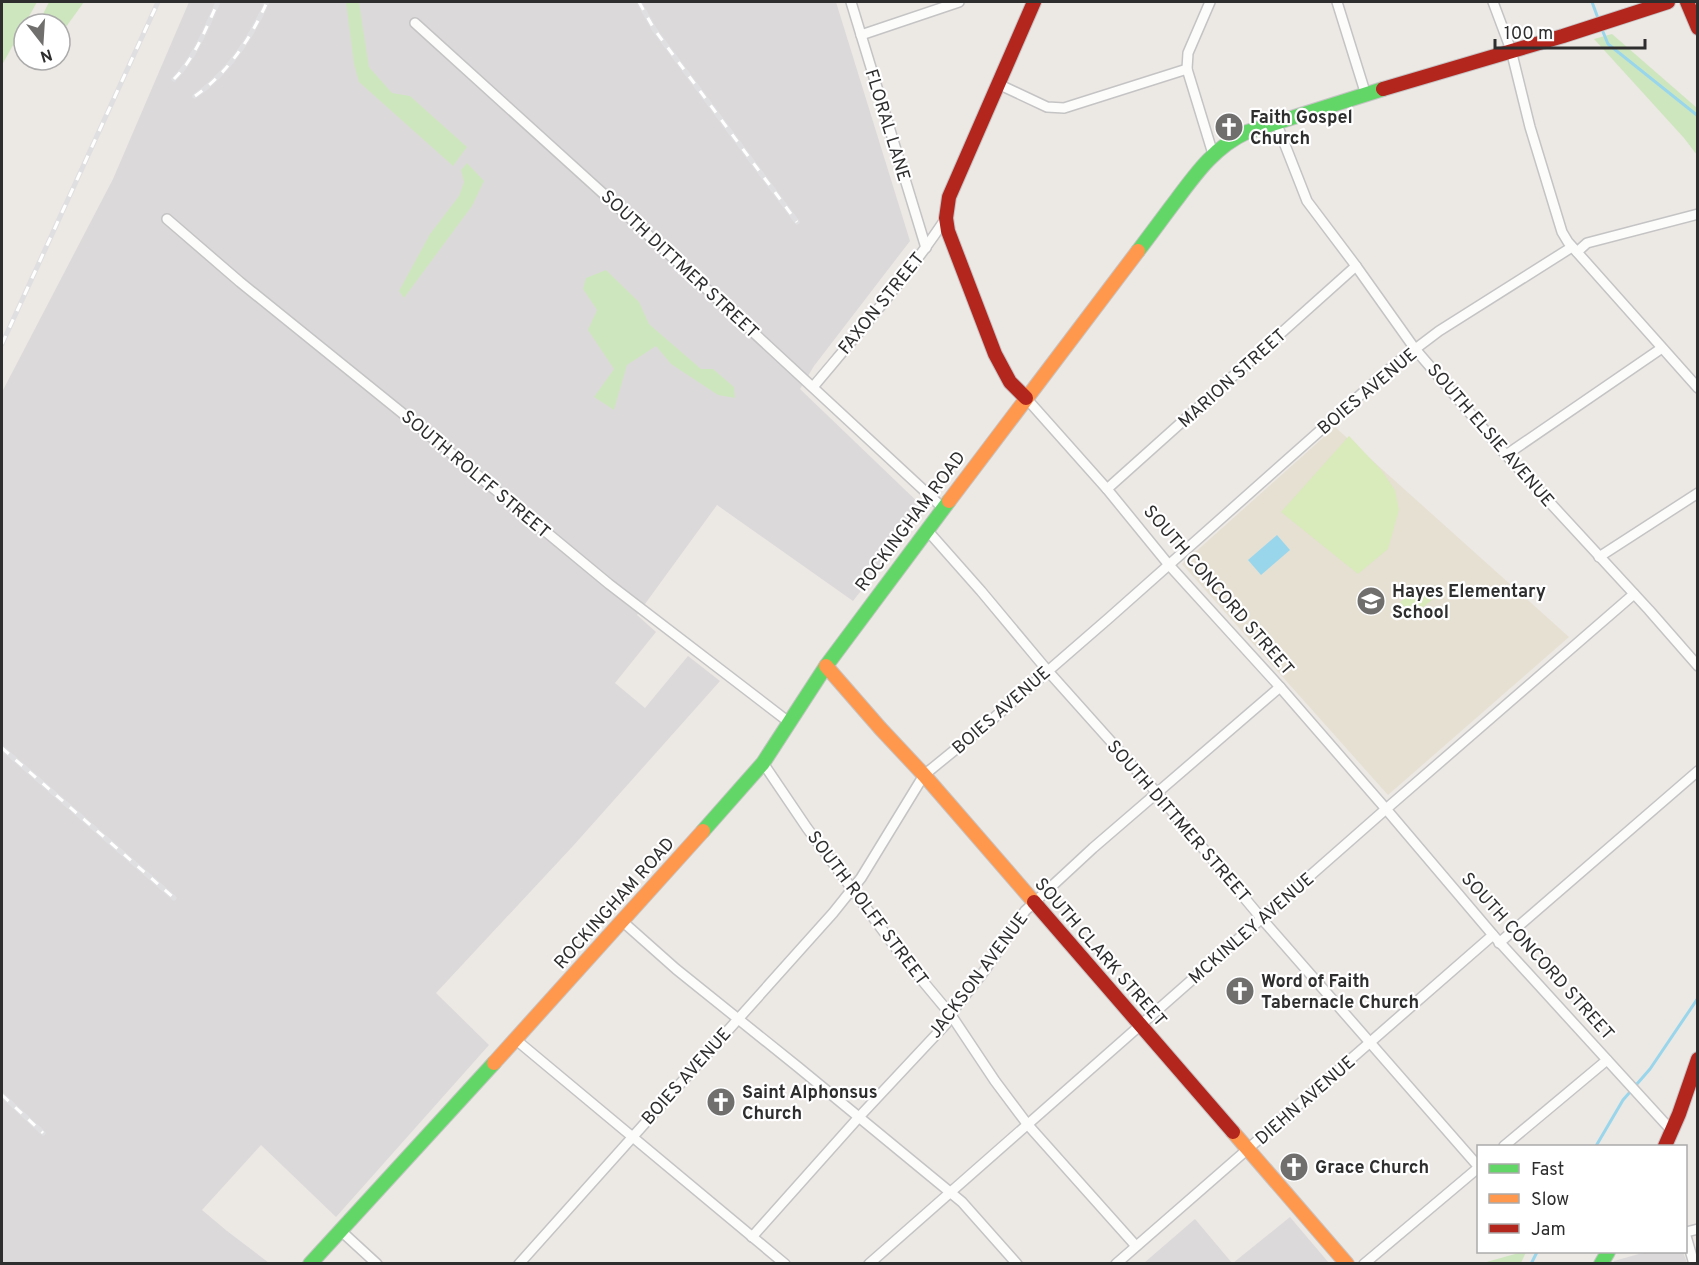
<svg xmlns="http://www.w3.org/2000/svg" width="1699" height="1265" font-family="Overpass,sans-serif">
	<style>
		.industrial { fill: #dcd9db }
		.education { fill: #e6e0d3 }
		.green { fill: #cee6be }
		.pitch { fill: #d9eabb }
		.water { fill: #99d6ec }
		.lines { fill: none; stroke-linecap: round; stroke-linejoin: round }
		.stream { stroke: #99d6ec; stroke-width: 3 }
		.street-casing { stroke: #c5c4c5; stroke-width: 12 }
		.fast-casing { stroke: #c5c4c5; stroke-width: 16 }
		.slow-casing { stroke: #c5c4c5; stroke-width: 16 }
		.jam-casing { stroke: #c5c4c5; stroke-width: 16 }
		.street { stroke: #fcfcfb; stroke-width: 9 }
		.fast { stroke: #63d668; stroke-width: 14 }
		.slow { stroke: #ff974d; stroke-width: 14 }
		.jam { stroke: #b3261e; stroke-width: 14 }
		.rail-casing { stroke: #dfdfe1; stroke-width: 5 }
		.rail { stroke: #fff; stroke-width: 3; stroke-dasharray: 9; stroke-linecap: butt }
		.labels { text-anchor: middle; stroke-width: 4.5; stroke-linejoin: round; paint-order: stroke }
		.poi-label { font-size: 18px; font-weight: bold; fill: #2e2e2e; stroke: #fff; text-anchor: start }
		.street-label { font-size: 18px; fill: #2e2e2e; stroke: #fff }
	</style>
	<rect width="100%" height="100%" fill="#ece8e4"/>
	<g class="industrial">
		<polygon points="189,2 836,2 910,241 814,366 800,389 925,509 853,601 717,505 637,615 656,632 615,683 645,708 688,656 720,681 573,846 436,993 489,1045 336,1217 261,1145 202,1210 227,1231 269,1263 2,1263 2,392 113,179"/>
		<polygon points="1290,1217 1329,1263 1233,1263"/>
		<polygon points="1195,1219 1232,1263 1144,1263"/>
		<polygon points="1646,1252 1683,1252 1687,1263 1613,1263 1614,1261"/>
	</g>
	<polygon class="education" points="1335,427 1569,637 1388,795 1182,564"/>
	<g class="green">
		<polygon points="2,2 37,2 2,65"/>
		<polygon points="49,2 84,2 63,31 60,29 60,24 51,24 41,18"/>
		<polygon points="346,2 359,2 369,67 392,93 410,96 467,147 453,166 359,82 354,64"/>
		<polygon points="1612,34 1697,108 1697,155 1684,138 1594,39"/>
		<polygon points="467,163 484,181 472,206 404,298 399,291 430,234 459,196 464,182 461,170"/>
		<polygon points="606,270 639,302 649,324 701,369 713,369 734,387 735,398 718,395 671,364 656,346 627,365 614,410 594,397 614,369 588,330 597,310 583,289 586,278"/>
		<polygon points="1522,1252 1526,1252 1521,1263 1483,1263"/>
	</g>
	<g class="pitch">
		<polygon points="1349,436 1382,471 1395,490 1399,510 1388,549 1358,574 1281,512"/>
		<polygon points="1420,585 1433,599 1412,616 1400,602"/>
	</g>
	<polygon class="water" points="1277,535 1290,550 1261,575 1248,560"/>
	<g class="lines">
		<g class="stream">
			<polyline points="1592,2 1599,21"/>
			<polyline points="1601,27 1608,44 1698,116"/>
			<polyline points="1596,1146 1623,1100 1650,1069 1698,998"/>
			<polyline points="1531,1264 1537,1252"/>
		</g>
		<g class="street-casing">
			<g id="street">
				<polyline points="851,2 926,248"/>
				<polyline points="1210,2 1188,53 1187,69 1213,154"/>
				<polyline points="1337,2 1366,95"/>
				<polyline points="1493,2 1511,50 1530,127 1562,232 1568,242 1698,388"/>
				<polyline points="415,23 618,207 943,508"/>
				<polyline points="861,35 959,2"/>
				<polyline points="998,84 1047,107 1064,108 1187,69"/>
				<polyline points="1276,122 1307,201 1356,266 1415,349 1506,455 1649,610 1698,666"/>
				<polyline points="167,219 240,282 417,425 609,584 790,723"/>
				<polyline points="1577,252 1587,243 1698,214"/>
				<path d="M 813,387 C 859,332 907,277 946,218"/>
				<polyline points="1026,398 1107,489 1169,565 1280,687 1386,809 1493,935 1672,1131"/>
				<polyline points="1506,455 1662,348"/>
				<polyline points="1107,489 1356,266"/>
				<polyline points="927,530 981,591 1047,670 1157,793 1262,919 1478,1166"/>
				<polyline points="1599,557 1698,493"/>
				<polyline points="763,763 807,828 901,955 951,1015 995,1081 1028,1125 1136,1246"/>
				<polyline points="622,921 676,969 798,1067 962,1202 1017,1264"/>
				<polyline points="1499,943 1698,771"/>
				<polyline points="515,1039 785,1264"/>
				<polyline points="1504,1146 1607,1060"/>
				<polyline points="340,1230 377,1264"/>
				<polyline points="1686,1232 1698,1229"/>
				<polyline points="1686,1236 1694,1264"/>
				<polyline points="752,1237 859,1117 946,1024 956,1007 985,970 1025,911 1093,848 1280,687"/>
				<polyline points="519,1264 833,913 861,878 924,775 988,723 1109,618 1394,365 1439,331 1572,247"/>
				<polyline points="869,1264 1386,809 1634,594"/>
				<polyline points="1116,1264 1493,935"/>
				<polyline points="1364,1264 1478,1168"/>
			</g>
		</g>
		<g class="fast-casing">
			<g id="fast">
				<path d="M 1138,251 C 1151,234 1164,216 1177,199 C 1197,172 1216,146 1247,132 L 1383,89"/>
				<polyline points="703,831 763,763 826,666 949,501"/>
				<polyline points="310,1264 494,1063"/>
				<polyline points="1601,1264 1608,1252"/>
			</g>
		</g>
		<g class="slow-casing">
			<g id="slow">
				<polyline points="949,501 1138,251"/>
				<polyline points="826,666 880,728 924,775 1034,902"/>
				<polyline points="494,1063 703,831"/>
				<polyline points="1233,1132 1347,1264"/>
			</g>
		</g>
		<g class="jam-casing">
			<g id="jam">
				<polyline points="1687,2 1698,28"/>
				<polyline points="1383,89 1563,36 1668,2"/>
				<polyline points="1026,398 1010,382 995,354 948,231 946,218 949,197 1034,2"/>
				<polyline points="1034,902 1233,1132"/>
				<polyline points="1665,1146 1679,1114 1698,1059"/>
			</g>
		</g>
		<use href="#street" class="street"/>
		<use href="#fast" class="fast"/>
		<use href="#slow" class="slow"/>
		<use href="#jam" class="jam"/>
		<g class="rail-casing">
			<g id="rail">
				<polyline points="639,2 654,29 797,222"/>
				<path d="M 174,79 C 195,58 206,28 218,2"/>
				<path d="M 195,96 C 228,73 251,38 267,2"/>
				<polyline points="2,344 158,2"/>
				<polyline points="2,748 174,898"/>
				<polyline points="2,1095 43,1133"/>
			</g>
		</g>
		<use href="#rail" class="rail"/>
	</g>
	<defs>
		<g id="church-disc" transform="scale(1.5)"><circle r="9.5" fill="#706f6e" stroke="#fff"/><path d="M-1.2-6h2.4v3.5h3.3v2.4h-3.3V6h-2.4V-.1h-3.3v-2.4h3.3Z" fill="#fff"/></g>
		<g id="school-disc" transform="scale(1.5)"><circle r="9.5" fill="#706f6e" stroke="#fff"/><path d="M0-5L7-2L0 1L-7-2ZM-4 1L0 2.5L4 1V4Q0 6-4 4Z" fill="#fff"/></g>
	</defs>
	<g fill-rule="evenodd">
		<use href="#church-disc" x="1229" y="127"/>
		<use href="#school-disc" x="1371" y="601"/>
		<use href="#church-disc" x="1240" y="991"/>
		<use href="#church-disc" x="721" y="1102"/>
		<use href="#church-disc" x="1294" y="1167"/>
	</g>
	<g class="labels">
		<g class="poi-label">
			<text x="1250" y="123">Faith Gospel<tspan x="1250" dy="21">Church</tspan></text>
			<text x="1392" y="597">Hayes Elementary<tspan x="1392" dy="21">School</tspan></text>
			<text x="1261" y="987">Word of Faith<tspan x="1261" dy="21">Tabernacle Church</tspan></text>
			<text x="742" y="1098">Saint Alphonsus<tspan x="742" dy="21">Church</tspan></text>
			<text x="1315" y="1173">Grace Church</text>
		</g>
		<g class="street-label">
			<text transform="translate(888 125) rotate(73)" y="6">FLORAL LANE</text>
			<text transform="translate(680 264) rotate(43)" y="6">SOUTH DITTMER STREET</text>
			<text transform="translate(881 303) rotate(-51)" y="6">FAXON STREET</text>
			<text transform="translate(1232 378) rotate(-42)" y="6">MARION STREET</text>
			<text transform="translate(1367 391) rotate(-40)" y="6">BOIES AVENUE</text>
			<text transform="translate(1491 435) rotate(49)" y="6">SOUTH ELSIE AVENUE</text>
			<text transform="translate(476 474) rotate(40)" y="6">SOUTH ROLFF STREET</text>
			<text transform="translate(910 521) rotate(-53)" y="6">ROCKINGHAM ROAD</text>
			<text transform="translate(1219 590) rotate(49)" y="6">SOUTH CONCORD STREET</text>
			<text transform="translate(1001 710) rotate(-41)" y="6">BOIES AVENUE</text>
			<text transform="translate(1179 821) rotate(49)" y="6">SOUTH DITTMER STREET</text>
			<text transform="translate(614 903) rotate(-48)" y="6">ROCKINGHAM ROAD</text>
			<text transform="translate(868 908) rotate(53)" y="6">SOUTH ROLFF STREET</text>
			<text transform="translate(1251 928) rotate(-41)" y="6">MCKINLEY AVENUE</text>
			<text transform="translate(1101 952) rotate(49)" y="6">SOUTH CLARK STREET</text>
			<text transform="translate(1538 956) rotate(48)" y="6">SOUTH CONCORD STREET</text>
			<text transform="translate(978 975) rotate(-53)" y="6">JACKSON AVENUE</text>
			<text transform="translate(686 1076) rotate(-48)" y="6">BOIES AVENUE</text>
			<text transform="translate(1305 1100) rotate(-41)" y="6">DIEHN AVENUE</text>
		</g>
	</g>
	<rect width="1699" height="1265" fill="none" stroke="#2e2e2e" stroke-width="6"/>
	<rect x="1477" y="1145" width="210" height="108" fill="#ffffff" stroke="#ababab" stroke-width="1.5"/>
	<rect x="1489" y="1164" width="30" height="9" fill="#63d668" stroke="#ababab" stroke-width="1.5"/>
	<text x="1531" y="1175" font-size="18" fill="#2e2e2e">Fast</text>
	<rect x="1489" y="1194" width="30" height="9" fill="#ff974d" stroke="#ababab" stroke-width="1.5"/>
	<text x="1531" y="1205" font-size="18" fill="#2e2e2e">Slow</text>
	<rect x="1489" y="1224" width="30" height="9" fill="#b3261e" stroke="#ababab" stroke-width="1.5"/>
	<text x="1531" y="1235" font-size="18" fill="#2e2e2e">Jam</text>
	<g transform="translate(42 42) rotate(163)"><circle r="28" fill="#ffffff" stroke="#ababab" stroke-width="1.5"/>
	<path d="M0-4.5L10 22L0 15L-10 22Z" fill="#706f6e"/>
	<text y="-9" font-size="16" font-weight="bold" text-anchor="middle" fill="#2e2e2e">N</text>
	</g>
	<path d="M1495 39v9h150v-9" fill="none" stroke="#2e2e2e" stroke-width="3"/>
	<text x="1504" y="39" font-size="18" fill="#2e2e2e" stroke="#ffffff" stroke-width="4.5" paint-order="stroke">100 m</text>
</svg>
